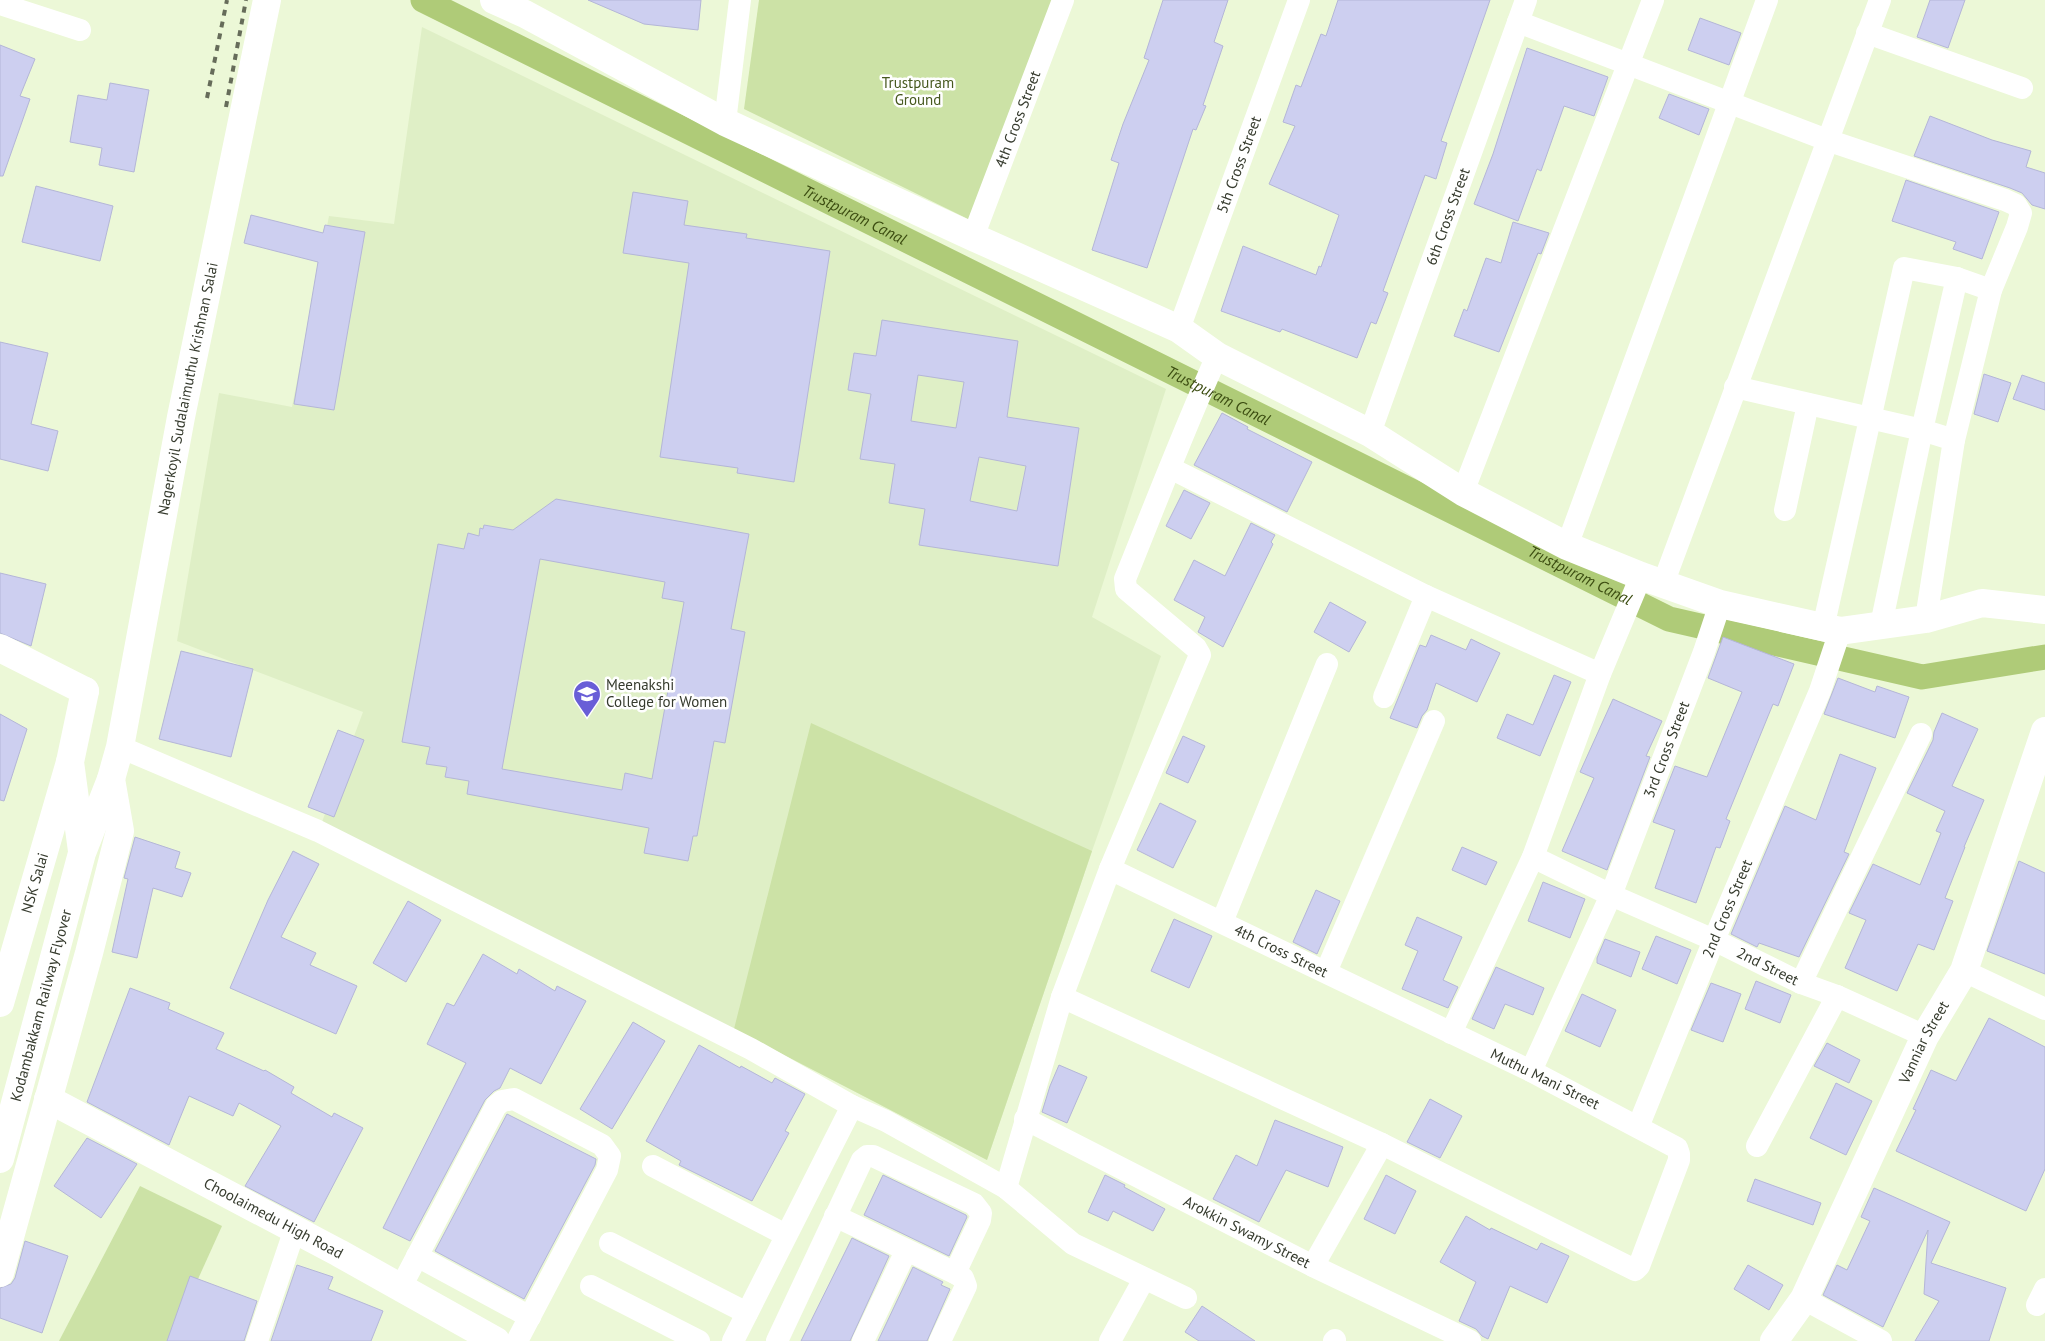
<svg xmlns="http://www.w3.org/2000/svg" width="2045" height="1341" font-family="'PT Sans',sans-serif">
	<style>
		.built { fill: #dfefc6 }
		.green { fill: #cce2a6 }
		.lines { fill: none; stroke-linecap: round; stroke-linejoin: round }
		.canal { stroke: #afcb78; stroke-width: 25 }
		.building { fill: #cdcff0; stroke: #b4b6d7; fill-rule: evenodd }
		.street { stroke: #fff; stroke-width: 22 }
		.secondary { stroke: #fff; stroke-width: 28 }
		.primary { stroke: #fff; stroke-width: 28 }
		.rail { stroke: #666c5a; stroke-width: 4; stroke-dasharray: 6 6; stroke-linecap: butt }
		.labels { text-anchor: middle; stroke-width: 5; stroke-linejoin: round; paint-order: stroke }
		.park-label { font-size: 15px; fill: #47591f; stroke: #fff }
		.street-label { font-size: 15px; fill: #363b2e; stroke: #fff }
		.poi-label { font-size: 15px; fill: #363b2e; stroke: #fff; text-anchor: start }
		.water-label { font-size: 16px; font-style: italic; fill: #3c4d11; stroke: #fff }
	</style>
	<rect width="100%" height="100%" fill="#ecf8d7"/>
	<polygon class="built" points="422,27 1166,389 1092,617 1161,656 1092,851 987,1160 734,1029 322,822 363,712 177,641 219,393 292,407 329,216 394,224"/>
	<g class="green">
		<polygon points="759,0 1052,0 970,220 744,109"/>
		<polygon points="811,723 1092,851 987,1160 734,1029"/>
		<polygon points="140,1186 222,1226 170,1341 59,1341"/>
	</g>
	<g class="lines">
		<path class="canal" id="s1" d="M 423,0 L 1669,619 L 1922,677 L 2045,657"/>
	</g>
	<g class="building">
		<polygon points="588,0 701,0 698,30 644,24"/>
		<polygon points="1163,0 1228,0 1214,42 1223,46 1203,105 1206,106 1196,130 1193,129 1147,268 1092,250 1119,163 1111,160 1123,124 1149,60 1144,58"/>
		<polygon points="1338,0 1490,0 1441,141 1447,143 1436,179 1425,175 1383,291 1388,293 1376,324 1371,322 1357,358 1282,329 1280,332 1221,311 1243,246 1316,275 1319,266 1321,267 1339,215 1269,184 1295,126 1283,122 1296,85 1301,87 1321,34 1326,36"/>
		<polygon points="1930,0 1965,0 1948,48 1917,37"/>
		<polygon points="1700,18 1741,33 1729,65 1688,50"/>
		<polygon points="0,45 35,59 20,96 30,99 3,176 0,176"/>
		<polygon points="1527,48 1608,77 1594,116 1564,106 1541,171 1537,169 1518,221 1474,204 1493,154"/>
		<polygon points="110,83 149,90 134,172 99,165 102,148 70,142 78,95 107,100"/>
		<polygon points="1669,94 1709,109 1699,135 1659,118"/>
		<polygon points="1930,116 1992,140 2031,151 2026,167 2045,173 2045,209 2032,205 2022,193 2010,188 1914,156"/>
		<polygon points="1906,180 1999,212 1982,259 1953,249 1956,242 1892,221"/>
		<polygon points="36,186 113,206 100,261 22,242"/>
		<polygon points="633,192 688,201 684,225 747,234 746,238 830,251 794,482 737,473 738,468 660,457 689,263 623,253"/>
		<polygon points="251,215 323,233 325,225 365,232 334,410 294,404 318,262 244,243"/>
		<polygon points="1513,222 1549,233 1541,254 1538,253 1499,352 1454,336 1464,309 1467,311 1486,258 1501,263"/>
		<path d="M 882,320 L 1018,341 L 1007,417 L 1079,428 L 1058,566 L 919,545 L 925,509 L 889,503 L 895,464 L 860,459 L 871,394 L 848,390 L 854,353 L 876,356 ZM 918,375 L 964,382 L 956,428 L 911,421 ZM 979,457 L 1026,466 L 1017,511 L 970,501 Z"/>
		<polygon points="0,342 48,353 31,424 58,431 48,471 0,459"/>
		<polygon points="1984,374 2011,383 1998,422 1974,414"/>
		<polygon points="2022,375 2045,383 2045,410 2013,399"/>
		<polygon points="1222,413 1248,427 1247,429 1312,462 1287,512 1194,465"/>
		<polygon points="1184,490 1210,503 1191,539 1166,526"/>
		<path d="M 556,499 L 749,534 L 731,629 L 745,632 L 725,743 L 714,741 L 697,836 L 693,836 L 688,861 L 644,853 L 649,828 L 467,794 L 469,781 L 445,777 L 447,767 L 426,764 L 430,747 L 402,742 L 438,544 L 464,549 L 468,533 L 479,536 L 480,528 L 483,529 L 484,525 L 513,530 ZM 540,559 L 665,582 L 662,598 L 684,602 L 652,779 L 625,773 L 622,790 L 502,769 Z"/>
		<polygon points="1251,523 1275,535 1271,542 1273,544 1223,647 1198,632 1205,617 1174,600 1194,560 1225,576"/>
		<polygon points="0,573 46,584 31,646 0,633"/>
		<polygon points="1330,602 1366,622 1349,652 1314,632"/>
		<polygon points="1431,635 1466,650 1471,639 1500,653 1477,702 1436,683 1427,710 1422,716 1417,728 1390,718 1420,645 1426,647"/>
		<polygon points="1723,637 1794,664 1778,706 1773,704 1726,819 1730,821 1720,848 1716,847 1696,903 1655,888 1675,830 1653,822 1675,766 1707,777 1742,692 1708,678"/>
		<polygon points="181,651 253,669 231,757 159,739"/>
		<polygon points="1554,675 1571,682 1540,756 1497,738 1507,714 1533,725"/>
		<polygon points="1838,678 1875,692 1877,686 1909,697 1895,738 1824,714"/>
		<polygon points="1613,699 1662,721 1646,756 1650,757 1607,870 1562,851 1594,778 1580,772"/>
		<polygon points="1942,713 1978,729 1952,786 1984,800 1964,847 1965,847 1945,898 1953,901 1934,950 1918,944 1897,991 1845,968 1866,920 1849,913 1873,864 1920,885 1941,833 1936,831 1945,811 1907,793 1933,740 1934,732"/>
		<polygon points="0,714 27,729 4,801 0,800"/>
		<polygon points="338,730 364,740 334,817 308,807"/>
		<polygon points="1183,736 1205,746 1188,783 1166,773"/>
		<polygon points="1840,754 1876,768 1844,852 1849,854 1799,957 1759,943 1757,947 1731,934 1785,806 1816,820"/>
		<polygon points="1160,803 1196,821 1173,868 1137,850"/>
		<polygon points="135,837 180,852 175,868 191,873 182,897 153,888 137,958 112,952 128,879 124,878"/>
		<polygon points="1462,847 1497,862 1486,885 1452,870"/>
		<polygon points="293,851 319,864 281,937 316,953 310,965 357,986 336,1034 230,988 268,900"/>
		<polygon points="2019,861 2045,873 2045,974 1987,951"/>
		<polygon points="1543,882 1585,899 1570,938 1528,921"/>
		<polygon points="1316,890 1340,901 1317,954 1293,942"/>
		<polygon points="408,901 441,920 406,982 373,963"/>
		<polygon points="1417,917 1462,937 1443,980 1458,987 1448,1008 1402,989 1418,951 1405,945"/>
		<polygon points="1174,919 1212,936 1189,988 1151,971"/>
		<polygon points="1656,936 1691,950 1677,984 1642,969"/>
		<polygon points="1605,939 1640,952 1631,977 1597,963 1597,958"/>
		<polygon points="483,954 517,974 519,969 555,991 557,986 586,1001 541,1084 510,1068 500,1088 494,1091 485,1100 410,1241 383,1228 466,1063 427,1044 447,1003 454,1006"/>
		<polygon points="1496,967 1544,988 1533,1015 1505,1004 1494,1029 1472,1019"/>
		<polygon points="1756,981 1791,995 1780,1023 1745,1009"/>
		<polygon points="1711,983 1741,994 1723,1042 1691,1030"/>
		<polygon points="130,988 170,1003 168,1009 224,1033 216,1049 264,1071 265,1070 294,1087 291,1093 332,1117 334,1113 363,1128 314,1222 245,1186 281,1126 239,1103 233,1116 189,1096 169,1145 87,1102"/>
		<polygon points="1582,994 1616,1010 1600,1047 1565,1031"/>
		<polygon points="1989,1018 2045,1047 2045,1169 2026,1211 1896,1151 1916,1110 1913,1109 1931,1070 1956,1081"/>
		<polygon points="633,1022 665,1041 612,1129 580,1109"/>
		<polygon points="1827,1043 1860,1060 1849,1083 1814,1066"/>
		<polygon points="699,1045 740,1068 741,1066 772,1083 775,1078 805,1094 785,1131 789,1133 752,1201 679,1165 681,1161 646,1141"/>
		<polygon points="1059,1065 1087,1077 1067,1123 1042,1112 1050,1086"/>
		<polygon points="1836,1083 1872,1101 1846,1155 1810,1138"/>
		<polygon points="1430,1099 1462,1116 1440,1158 1407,1142"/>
		<polygon points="507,1114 596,1159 595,1165 524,1299 435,1251"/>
		<polygon points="1275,1120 1343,1147 1328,1187 1286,1170 1259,1222 1213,1199 1236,1155 1257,1166"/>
		<polygon points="87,1138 137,1164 101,1218 54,1186"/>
		<polygon points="883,1175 966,1215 967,1217 949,1256 864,1215"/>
		<polygon points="1105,1175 1125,1185 1124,1187 1165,1209 1153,1231 1113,1211 1108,1221 1088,1212"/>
		<polygon points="1386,1175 1416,1191 1395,1234 1364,1219"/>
		<polygon points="1755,1179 1821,1203 1813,1225 1747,1201"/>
		<polygon points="1874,1188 1950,1222 1931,1263 2006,1288 1989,1341 1915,1341 1939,1301 1924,1294 1928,1230 1883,1327 1823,1295 1837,1265 1847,1270 1870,1221 1861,1217"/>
		<polygon points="1466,1216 1490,1230 1491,1228 1537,1250 1541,1243 1569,1256 1547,1303 1510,1286 1488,1339 1482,1336 1476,1329 1459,1321 1476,1282 1440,1262"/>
		<polygon points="852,1238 889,1256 850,1341 801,1341"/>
		<polygon points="25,1241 68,1256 42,1333 0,1318 0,1288 11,1284 15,1278"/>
		<polygon points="297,1265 333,1277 328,1289 383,1311 371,1341 271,1341"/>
		<polygon points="1748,1265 1783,1285 1769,1310 1734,1289"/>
		<polygon points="913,1267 943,1282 941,1285 950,1289 927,1341 878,1341"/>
		<polygon points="190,1276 257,1301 244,1341 167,1341"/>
		<polygon points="1202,1306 1255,1341 1199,1341 1185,1332"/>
	</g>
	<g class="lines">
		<g class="street">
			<polyline points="0,4 80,30"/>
			<polyline points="1518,22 1827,140 2005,200 2016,205 2021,213 2017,227 1991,290 1954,440 1926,619"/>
			<polyline points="1867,33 2022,88"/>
			<polyline points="725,122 740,0"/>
			<path id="s2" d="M 973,237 L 1063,0"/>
			<path id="s3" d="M 1179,329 L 1299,0"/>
			<polyline points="1735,387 1922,430 1954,440"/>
			<path id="s4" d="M 1370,433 L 1526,0"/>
			<polyline points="1170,468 1426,596 1600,674"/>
			<polyline points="1463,492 1653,0"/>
			<polyline points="1785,510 1808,404"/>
			<polyline points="1567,546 1767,0"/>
			<polyline points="1663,584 1880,0"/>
			<polyline points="1881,625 1922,430 1957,278"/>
			<polyline points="1823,628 1904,268 1957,278 1991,290"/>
			<polyline points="1384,697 1426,596"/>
			<polyline points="120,747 318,831 751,1049 852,1106 886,1121 1006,1188 1073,1244 1186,1298"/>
			<path id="s5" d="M 1533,857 L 1611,895 L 1714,940 L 1801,983 L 1837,996 L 1925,1036"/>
			<polyline points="1222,922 1327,664"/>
			<polyline points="1964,971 2045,1009"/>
			<polyline points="1326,972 1434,721"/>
			<polyline points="1801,983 1921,734"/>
			<polyline points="1062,997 1382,1144 1629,1267 1635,1270 1639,1266 1679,1160 1679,1154 1677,1148 1531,1071 1110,869"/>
			<polyline points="1451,1033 1533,857 1600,674 1641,576"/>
			<path id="s6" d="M 1531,1071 L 1611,895 L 1704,652 L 1720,604"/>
			<path id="s7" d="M 1025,1119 L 1313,1266 L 1470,1341"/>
			<path id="s8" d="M 1638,1127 L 1714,940 L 1820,691 L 1840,631"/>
			<polyline points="1757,1146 1837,996"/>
			<polyline points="653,1166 786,1235"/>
			<path d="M 1006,1188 L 1062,997 L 1110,869 L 1200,655 L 1196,648 L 1126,589 L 1125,579 C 1155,505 1184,429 1217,356"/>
			<polyline points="835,1216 955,1273"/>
			<polyline points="610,1243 747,1313"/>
			<polyline points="417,1256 530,1317"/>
			<polyline points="1313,1266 1382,1144"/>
			<polyline points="591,1286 699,1341"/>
			<polyline points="401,1287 496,1106 502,1101 514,1099 602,1145 610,1156 607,1170 517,1341"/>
			<polyline points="1804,1299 1881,1341"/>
			<polyline points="2037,1305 2045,1289"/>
			<polyline points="257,1341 295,1229"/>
			<polyline points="733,1341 852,1106"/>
			<polyline points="777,1341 862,1160 867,1156 873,1156 974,1204 981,1213 980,1220 955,1273 963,1278 966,1286 940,1341"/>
			<polyline points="863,1341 906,1251"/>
			<polyline points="1110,1341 1144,1279"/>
			<polyline points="1334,1341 1335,1340"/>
		</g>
		<g class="secondary">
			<polyline points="494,0 525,14 725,122 973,237 1179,329 1217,356 1370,433 1463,492 1567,546 1641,576 1720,604 1840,631 1926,619 1982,603 2045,610"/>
			<polyline points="0,648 85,691"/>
			<path id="s9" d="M 0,1003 L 70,762"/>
			<path id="s10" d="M 48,1099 L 339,1253 L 496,1341"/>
			<polyline points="0,1273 89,953 120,831 111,779"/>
			<path id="s11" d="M 1774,1341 L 1804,1299 L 1925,1036 L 1964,971 L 2045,731"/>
		</g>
		<g class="primary">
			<polyline points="82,851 70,762 85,691"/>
			<path id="s12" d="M 0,1159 L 82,853 L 111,779 L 120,747 L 181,417 L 267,0"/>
		</g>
		<g class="rail">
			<polyline points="207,98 227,0"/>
			<polyline points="226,107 246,0"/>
		</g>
	</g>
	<defs>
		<g id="university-pin" transform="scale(1.4375)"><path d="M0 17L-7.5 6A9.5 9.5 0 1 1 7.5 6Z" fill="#695ed7" stroke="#fff"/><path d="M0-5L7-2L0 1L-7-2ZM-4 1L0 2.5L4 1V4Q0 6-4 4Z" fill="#fff"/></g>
	</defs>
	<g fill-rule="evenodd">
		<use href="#university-pin" x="587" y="694"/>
	</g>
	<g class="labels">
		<g class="park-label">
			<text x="918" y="88">Trustpuram<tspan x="918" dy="17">Ground</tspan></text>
		</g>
		<g class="street-label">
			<text dy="5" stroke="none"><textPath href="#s2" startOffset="126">4th Cross Street</textPath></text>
			<text dy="5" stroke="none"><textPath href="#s3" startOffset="175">5th Cross Street</textPath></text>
			<text dy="5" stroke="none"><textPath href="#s4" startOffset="230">6th Cross Street</textPath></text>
			<text dy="5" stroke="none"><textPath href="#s12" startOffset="794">Nagerkoyil Sudalaimuthu Krishnan Salai</textPath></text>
			<text dy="5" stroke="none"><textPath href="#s6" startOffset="349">3rd Cross Street</textPath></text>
			<text dy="5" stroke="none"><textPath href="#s9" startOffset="125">NSK Salai</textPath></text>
			<text dy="5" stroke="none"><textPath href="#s8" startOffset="236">2nd Cross Street</textPath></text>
			<text transform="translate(1281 951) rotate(26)" y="5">4th Cross Street</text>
			<text dy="5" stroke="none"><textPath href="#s5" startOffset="259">2nd Street</textPath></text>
			<text dy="5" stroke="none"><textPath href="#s12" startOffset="159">Kodambakkam Railway Flyover</textPath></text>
			<text dy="5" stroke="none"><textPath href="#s11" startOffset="335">Vanniar Street</textPath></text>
			<text transform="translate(1545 1079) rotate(26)" y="5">Muthu Mani Street</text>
			<text dy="5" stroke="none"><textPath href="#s10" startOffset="255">Choolaimedu High Road</textPath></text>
			<text dy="5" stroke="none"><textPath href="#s7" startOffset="249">Arokkin Swamy Street</textPath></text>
		</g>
		<g class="poi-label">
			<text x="606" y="690">Meenakshi<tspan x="606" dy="17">College for Women</tspan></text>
		</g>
		<g class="water-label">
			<text dy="6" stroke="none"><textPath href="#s1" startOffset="482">Trustpuram Canal</textPath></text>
			<text dy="6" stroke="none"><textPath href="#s1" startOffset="888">Trustpuram Canal</textPath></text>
			<text dy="6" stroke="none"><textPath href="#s1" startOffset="1292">Trustpuram Canal</textPath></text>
		</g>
	</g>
</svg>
